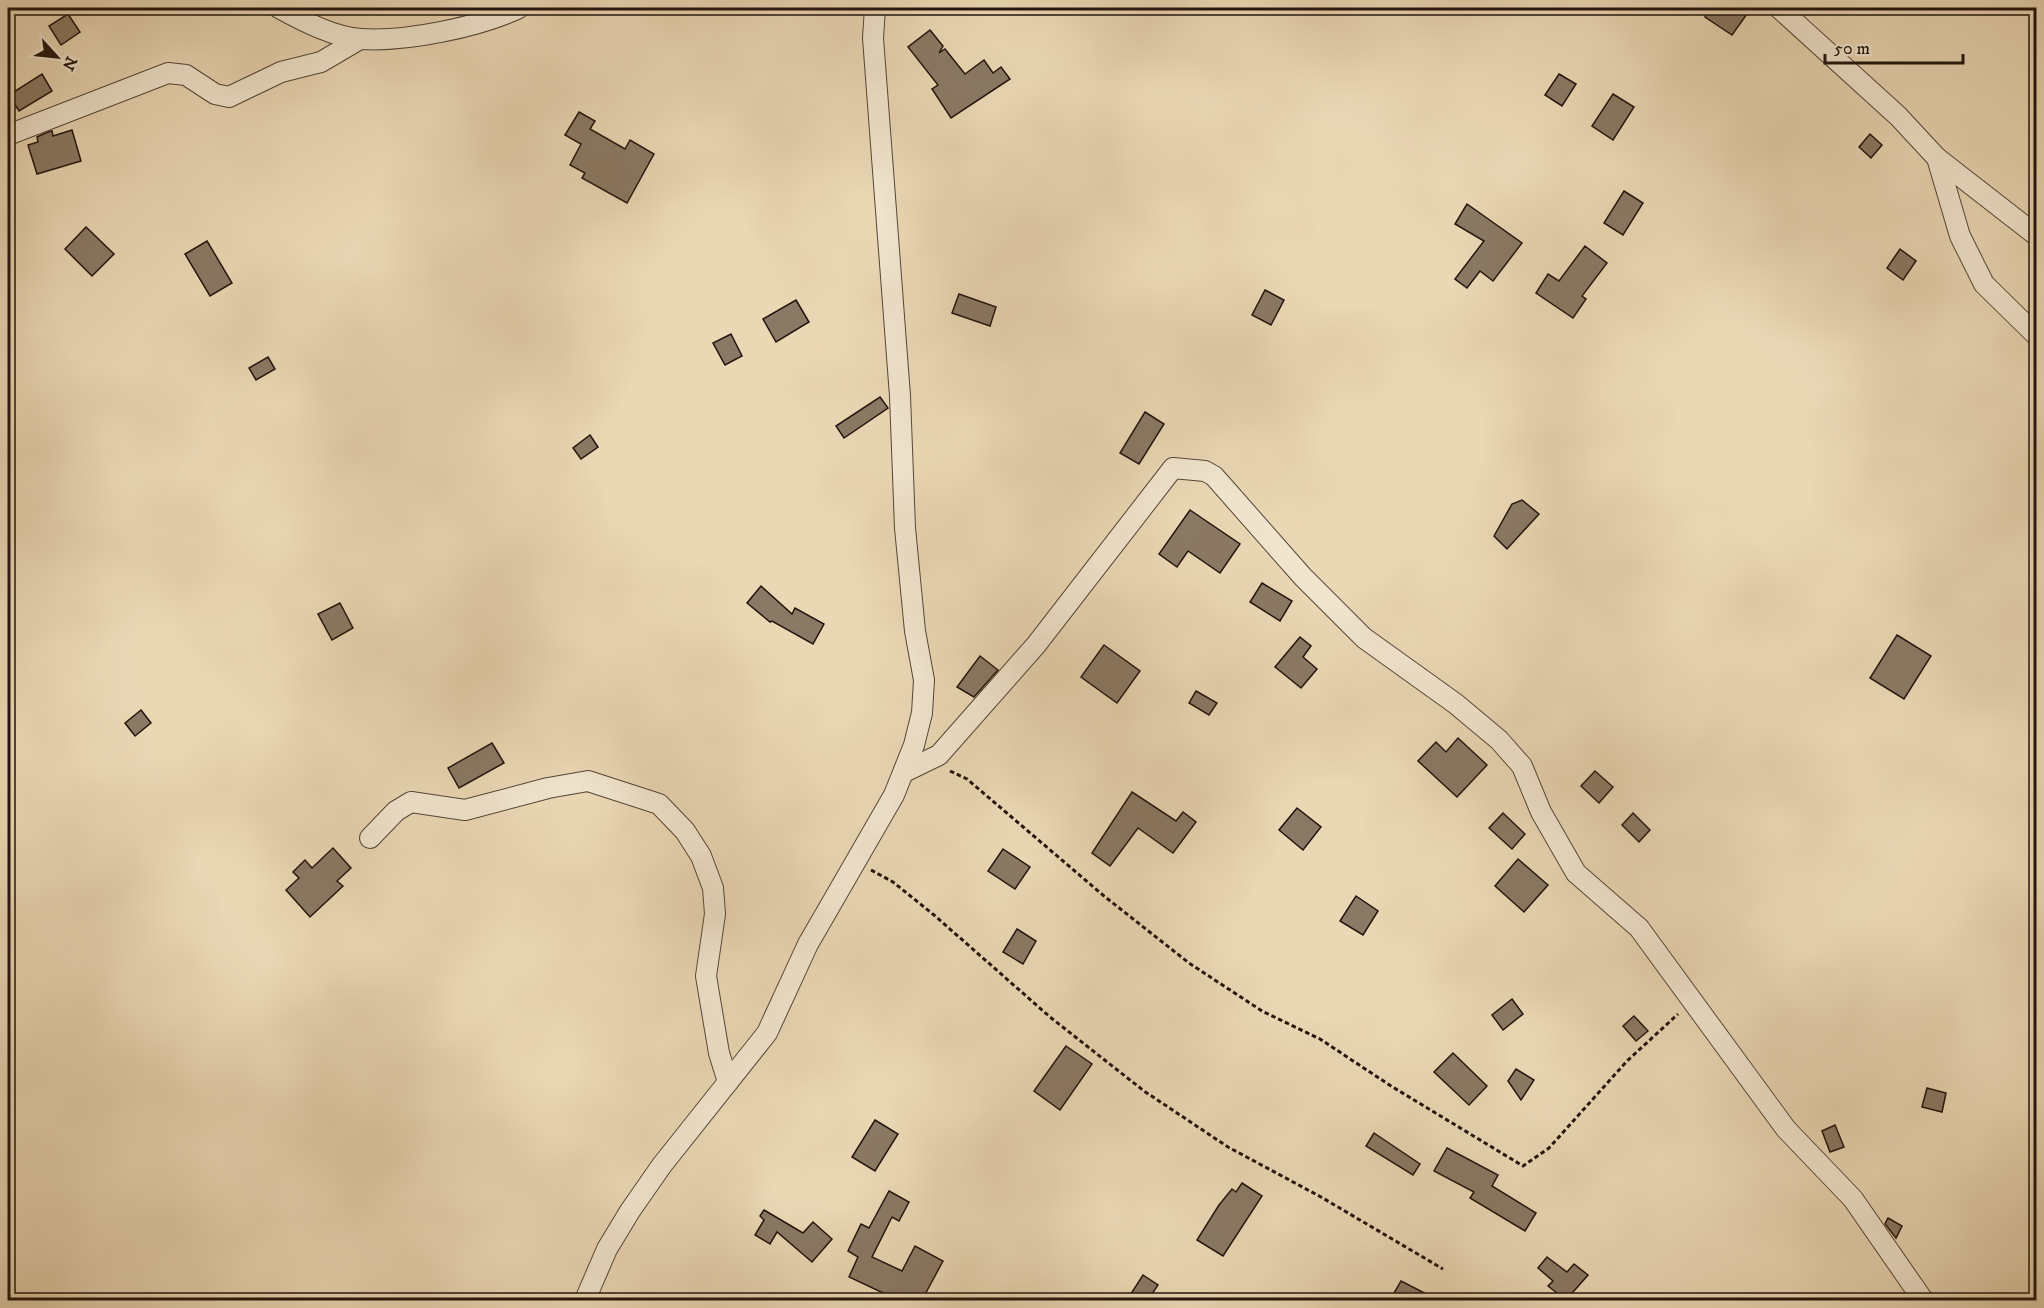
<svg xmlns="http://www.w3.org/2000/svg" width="2044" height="1308" font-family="'IM FELL DW Pica',serif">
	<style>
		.building { fill: #8a7964; stroke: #22140d; stroke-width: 1.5 }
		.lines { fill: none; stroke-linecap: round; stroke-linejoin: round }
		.minor-casing { stroke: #544537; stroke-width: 22 }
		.path { stroke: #22140d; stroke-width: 3; stroke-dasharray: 4.5 3; stroke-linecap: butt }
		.minor { stroke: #f1e5ce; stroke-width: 20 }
	</style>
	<rect width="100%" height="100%" fill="#ead7b4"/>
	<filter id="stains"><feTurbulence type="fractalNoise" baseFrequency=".00333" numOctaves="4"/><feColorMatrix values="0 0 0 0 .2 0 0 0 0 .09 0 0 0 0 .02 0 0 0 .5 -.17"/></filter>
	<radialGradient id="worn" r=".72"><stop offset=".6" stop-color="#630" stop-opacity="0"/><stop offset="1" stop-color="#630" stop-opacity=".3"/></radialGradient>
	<g class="building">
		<polygon points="1711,8 1738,8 1747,14 1732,35 1705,17"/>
		<polygon points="68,14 80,32 61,45 49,26"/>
		<polygon points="930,30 943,46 939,53 945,49 965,74 984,60 993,73 1001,67 1010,79 951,118 932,89 938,85 908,47"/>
		<polygon points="42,74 52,91 19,111 9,95"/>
		<polygon points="1559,74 1576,84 1562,106 1545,95"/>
		<polygon points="1613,94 1634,107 1613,140 1592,126"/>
		<polygon points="579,112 595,121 590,129 625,149 630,140 654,154 627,203 582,178 585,173 570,165 581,144 565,135"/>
		<polygon points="72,130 81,161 37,174 28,145 38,142 37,137 48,132 52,131 53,136"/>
		<polygon points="1870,134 1882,145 1871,158 1859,147"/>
		<polygon points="1624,191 1643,203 1623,235 1604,223"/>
		<polygon points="1467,204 1522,243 1493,281 1480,271 1467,288 1455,279 1484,241 1455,224"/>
		<polygon points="86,227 114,254 92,276 65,249"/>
		<polygon points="207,241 232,283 210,296 185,254"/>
		<polygon points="1585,246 1607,263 1582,296 1586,299 1573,318 1536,293 1548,274 1559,281"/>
		<polygon points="1900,249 1916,261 1903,280 1887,268"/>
		<polygon points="1265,290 1284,300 1271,325 1252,315"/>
		<polygon points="959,294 996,307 990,326 952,313"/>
		<polygon points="796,300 809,322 776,342 763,319"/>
		<polygon points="731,334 742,356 725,365 713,343"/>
		<polygon points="268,357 275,369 256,380 249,368"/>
		<polygon points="880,397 888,408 844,438 836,426"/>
		<polygon points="1145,412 1164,424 1139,464 1120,453"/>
		<polygon points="590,435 598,447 581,459 573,448"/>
		<polygon points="1522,500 1539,514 1507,549 1494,536 1512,504"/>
		<polygon points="1190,510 1240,544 1220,573 1188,551 1177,567 1159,554"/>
		<polygon points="1262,583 1292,601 1280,621 1250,602"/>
		<polygon points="761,586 792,614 795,608 824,624 813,644 772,621 770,622 747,603"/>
		<polygon points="340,603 353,628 332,640 318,614"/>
		<polygon points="1897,635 1931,656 1904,699 1870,678"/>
		<polygon points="1300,637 1311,646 1303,657 1317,669 1301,688 1275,667"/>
		<polygon points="1104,645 1140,671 1117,703 1081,677"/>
		<polygon points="980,656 998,670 974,697 957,687"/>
		<polygon points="1196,691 1217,703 1209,715 1189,703"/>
		<polygon points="141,710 151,723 135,736 125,723"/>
		<polygon points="1458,738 1487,765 1457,797 1418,761 1436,742 1446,752"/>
		<polygon points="492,743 504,763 459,788 448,768"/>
		<polygon points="1595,771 1613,787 1599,803 1581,786"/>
		<polygon points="1132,792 1176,821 1183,812 1196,822 1173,853 1138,828 1110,866 1092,853"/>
		<polygon points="1297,808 1321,827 1303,850 1279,830"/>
		<polygon points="1503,813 1525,834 1512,849 1489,828"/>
		<polygon points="1633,813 1650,830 1639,842 1622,825"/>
		<polygon points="333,848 351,868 337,881 343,886 310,917 286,890 299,878 293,872 305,860 312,868"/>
		<polygon points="1003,849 1030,867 1015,889 988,871"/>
		<polygon points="1518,859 1548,885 1524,912 1495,886"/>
		<polygon points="1356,896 1378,911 1363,935 1340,921"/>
		<polygon points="1017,929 1036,941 1023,964 1003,952"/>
		<polygon points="1512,999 1523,1014 1503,1030 1492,1015"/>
		<polygon points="1634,1016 1648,1031 1636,1041 1623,1026"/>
		<polygon points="1066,1046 1092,1064 1060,1110 1034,1091"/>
		<polygon points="1453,1053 1487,1086 1469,1105 1434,1072"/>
		<polygon points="1516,1069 1534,1080 1521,1100 1508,1081"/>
		<polygon points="1927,1088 1946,1093 1942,1112 1922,1107"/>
		<polygon points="875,1120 898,1134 875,1171 852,1157"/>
		<polygon points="1835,1125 1844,1147 1830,1152 1822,1131"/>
		<polygon points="1374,1133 1420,1164 1413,1175 1366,1146"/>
		<polygon points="1447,1148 1498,1175 1492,1186 1536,1213 1525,1231 1470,1198 1474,1192 1434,1171"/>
		<polygon points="1242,1183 1262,1196 1223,1256 1197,1240 1219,1205 1232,1189 1236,1192"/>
		<polygon points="889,1191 909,1202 899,1221 892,1217 872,1257 902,1271 915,1246 943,1261 922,1300 898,1300 849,1277 858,1257 848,1251 861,1224 869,1228"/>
		<polygon points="764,1210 803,1233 813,1222 832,1239 812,1262 777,1232 770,1244 755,1235 764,1220 760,1216"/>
		<polygon points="1888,1218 1902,1226 1896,1238 1885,1224"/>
		<polygon points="1547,1257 1567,1272 1574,1264 1588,1275 1566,1300 1548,1286 1553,1281 1538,1268"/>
		<polygon points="1143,1275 1158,1285 1148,1300 1127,1300"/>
		<polygon points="1401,1281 1438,1300 1390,1300"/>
	</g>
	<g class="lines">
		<g class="minor-casing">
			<g id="minor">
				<path d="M 279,8 C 303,21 333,37 361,39 C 406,42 479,27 519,8"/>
				<polyline points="1779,8 1898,116 1937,158 1960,236 1984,284 2036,335"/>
				<polyline points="8,135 168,73 186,75 215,94 229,97 281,72 321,62 360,39"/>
				<polyline points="1937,158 2036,235"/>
				<polyline points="904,772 939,755 1036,645 1173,468 1205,471 1214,476 1303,577 1364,638 1456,704 1499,740 1522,766 1541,812 1576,873 1639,928 1786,1129 1853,1199 1923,1300"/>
				<polyline points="370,838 396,811 411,802 465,810 548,788 588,781 659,804 685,831 701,856 713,888 715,914 706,976 719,1053 728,1082"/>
				<polyline points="585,1300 607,1249 630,1211 662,1165 767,1033 808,944 894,795 914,745 922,713 924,680 915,631 905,528 900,396 873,38 875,8"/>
			</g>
		</g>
		<g class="path">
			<polyline points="950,771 967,779 1104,896 1189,963 1262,1011 1320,1039 1391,1086 1523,1166 1549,1148 1627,1061 1678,1014"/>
			<polyline points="871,870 893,882 934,915 1050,1017 1144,1091 1228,1147 1321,1197 1443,1269"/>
		</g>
		<use href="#minor" class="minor"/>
	</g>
	<rect width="2044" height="1308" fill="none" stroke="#ead7b4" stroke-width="30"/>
	<rect x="9" y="9" width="2026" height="1290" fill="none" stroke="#22140d" stroke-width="3"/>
	<rect x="15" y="15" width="2014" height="1278" fill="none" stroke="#22140d" stroke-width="1.5"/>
	<g transform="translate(57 57) rotate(117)" stroke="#f1e5ce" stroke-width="4.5" paint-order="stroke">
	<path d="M0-4.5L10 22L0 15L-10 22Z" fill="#22140d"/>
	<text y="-9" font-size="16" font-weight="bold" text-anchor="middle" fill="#22140d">N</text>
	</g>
	<path d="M1825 54v9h138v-9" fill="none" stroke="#22140d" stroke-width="3"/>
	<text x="1834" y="54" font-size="18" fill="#22140d" stroke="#f1e5ce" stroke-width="4.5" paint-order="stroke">50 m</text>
	<rect width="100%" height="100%" filter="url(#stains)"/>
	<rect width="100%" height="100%" fill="url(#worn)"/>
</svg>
